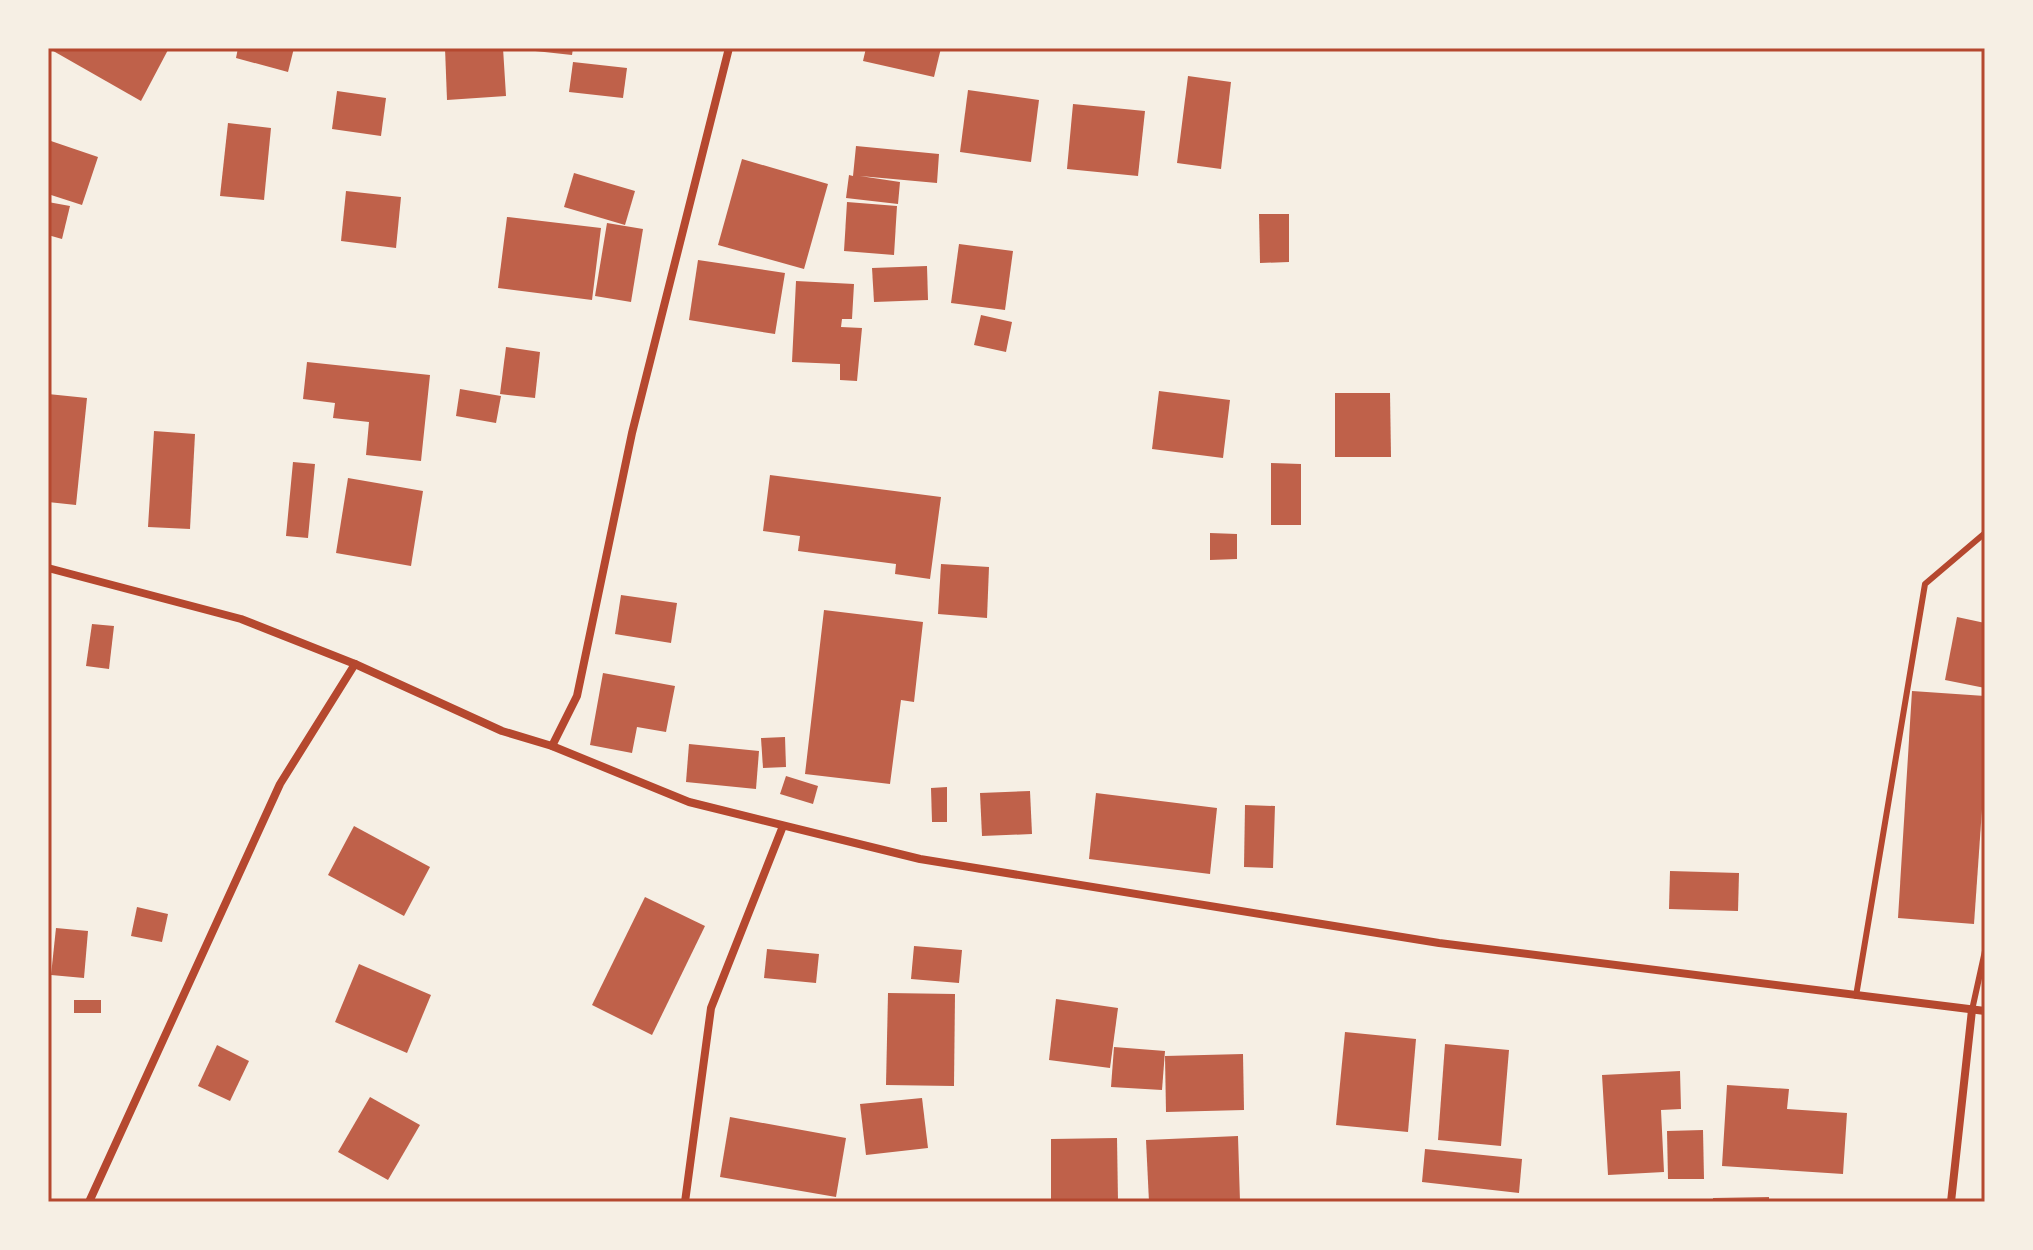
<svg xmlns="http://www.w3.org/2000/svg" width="2033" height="1250" font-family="'Titillium Web',sans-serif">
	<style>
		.building { fill: #bf614a }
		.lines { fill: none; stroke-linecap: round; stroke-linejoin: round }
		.service { stroke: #b5482f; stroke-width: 6 }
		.minor { stroke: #b5482f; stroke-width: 8 }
		.neatline { fill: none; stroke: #b5482f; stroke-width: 3 }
	</style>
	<rect width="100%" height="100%" fill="#f6efe4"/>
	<g class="building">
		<polygon points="48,48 169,48 141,101"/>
		<polygon points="238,48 294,48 288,72 236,58"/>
		<polygon points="445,48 503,48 506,96 447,100"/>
		<polygon points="526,48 573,48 572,55 526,50"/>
		<polygon points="866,48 941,48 934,77 863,61"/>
		<polygon points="573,62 627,68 623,98 569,92"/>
		<polygon points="1188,76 1231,82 1221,169 1177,163"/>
		<polygon points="968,90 1039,100 1031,162 960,152"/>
		<polygon points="337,91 386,98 381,136 332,129"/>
		<polygon points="1073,104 1145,111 1138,176 1067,169"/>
		<polygon points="228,123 271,128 264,200 220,196"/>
		<polygon points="48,140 98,157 82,205 48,194"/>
		<polygon points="856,146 939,154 937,183 860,176 900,182 898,204 846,198 849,175 853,176"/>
		<polygon points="742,159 828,184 804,269 718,245"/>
		<polygon points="574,173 635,191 625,225 564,207"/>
		<polygon points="346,191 401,197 396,248 341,241"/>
		<polygon points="48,202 70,206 62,239 48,235"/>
		<polygon points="847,202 897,206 894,255 844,251"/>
		<polygon points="1259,214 1289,214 1289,262 1260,263"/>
		<polygon points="507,217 601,228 592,300 498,288"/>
		<polygon points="607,223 643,229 631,302 595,296"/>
		<polygon points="959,244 1013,251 1005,310 951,303"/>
		<polygon points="698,260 785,273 775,334 689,320"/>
		<polygon points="927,266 928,300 874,302 872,268"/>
		<polygon points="796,281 854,284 852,319 842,319 841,327 862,328 857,381 840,380 840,364 792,362"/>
		<polygon points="981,315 1012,322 1006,352 974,345"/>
		<polygon points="506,347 540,352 535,398 500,394"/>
		<polygon points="307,362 430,375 421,461 366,455 369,422 333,418 335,403 303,399"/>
		<polygon points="460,389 501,396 496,423 456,416"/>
		<polygon points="1159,391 1230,400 1223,458 1152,449"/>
		<polygon points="1335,393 1390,393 1391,457 1335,457"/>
		<polygon points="48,394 87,398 76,505 48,502"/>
		<polygon points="154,431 195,434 190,529 148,527"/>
		<polygon points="293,462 315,464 308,538 286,536"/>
		<polygon points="1271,463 1301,464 1301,525 1271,525"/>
		<polygon points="770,475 941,497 930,579 895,574 896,564 798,551 800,536 763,531"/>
		<polygon points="348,478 423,491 411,566 336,553"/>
		<polygon points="1210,533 1237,534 1237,559 1210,560"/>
		<polygon points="941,564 989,567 987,618 938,614"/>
		<polygon points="621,595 677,603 671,643 615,634"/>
		<polygon points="824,610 923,622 914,702 901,700 890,784 805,774"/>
		<polygon points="1957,617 1985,623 1985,688 1945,680"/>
		<polygon points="92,624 114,626 109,669 86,666"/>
		<polygon points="603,673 675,686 666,732 637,727 632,753 590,745"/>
		<polygon points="1912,691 1985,696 1985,766 1974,924 1898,918"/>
		<polygon points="785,737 786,767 763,768 761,738"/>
		<polygon points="689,744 759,751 756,789 686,782"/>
		<polygon points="786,776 818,786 813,804 780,794"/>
		<polygon points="947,787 947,822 932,822 931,788"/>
		<polygon points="1030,791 1032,834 982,836 980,793"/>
		<polygon points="1096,793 1217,808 1210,874 1089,859"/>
		<polygon points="1245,805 1275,806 1273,868 1244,867"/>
		<polygon points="354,826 430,867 404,916 328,875"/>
		<polygon points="1670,871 1739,873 1738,911 1669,909"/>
		<polygon points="645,897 705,926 652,1035 592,1005"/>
		<polygon points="137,907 168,914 162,942 131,936"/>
		<polygon points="56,928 88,931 84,978 51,975"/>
		<polygon points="914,946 962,950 959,983 911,979"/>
		<polygon points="767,949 819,954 816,983 764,978"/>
		<polygon points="359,964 431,995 407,1053 335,1022"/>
		<polygon points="888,993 955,994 954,1086 886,1085"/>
		<polygon points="1056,999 1118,1008 1110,1068 1049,1060"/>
		<rect x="74" y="1000" width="27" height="13"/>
		<polygon points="1345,1032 1416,1039 1408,1132 1336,1125"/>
		<polygon points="1445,1044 1509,1050 1501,1146 1438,1140"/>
		<polygon points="217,1045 249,1061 230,1101 198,1086"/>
		<polygon points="1114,1047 1165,1051 1162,1090 1111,1087"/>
		<polygon points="1243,1054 1244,1110 1166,1112 1165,1056"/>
		<polygon points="1680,1071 1681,1109 1661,1110 1664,1172 1608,1175 1602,1075"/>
		<polygon points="1727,1085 1789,1089 1787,1109 1847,1113 1843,1174 1722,1166"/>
		<polygon points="370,1097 420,1125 388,1180 338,1152"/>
		<polygon points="922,1098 928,1148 866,1155 860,1104"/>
		<polygon points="730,1117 846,1138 836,1197 720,1177"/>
		<polygon points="1703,1130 1704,1179 1668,1179 1667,1131"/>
		<polygon points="1238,1136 1240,1202 1149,1202 1146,1140"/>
		<polygon points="1117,1138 1118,1202 1051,1202 1051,1139"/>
		<polygon points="1425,1149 1522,1159 1519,1193 1422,1182"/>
		<polygon points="1769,1197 1769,1202 1713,1202 1713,1198"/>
	</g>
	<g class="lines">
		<g class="service">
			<polyline points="1856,996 1925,584 1985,533"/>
			<polyline points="1972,1010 1985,951"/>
		</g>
		<g class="minor">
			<polyline points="48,568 241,619 355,664 502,731 552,746 689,802 920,859 1439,943 1985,1011"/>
			<polyline points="552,746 577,696 632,433 729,48"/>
			<polyline points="89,1202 280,784 355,664"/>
			<polyline points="685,1202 711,1008 783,826"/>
			<polyline points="1951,1202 1972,1010"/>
		</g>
	</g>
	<rect width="2033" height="1250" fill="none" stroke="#f6efe4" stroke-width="100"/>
	<rect x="50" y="50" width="1933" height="1150" class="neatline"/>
</svg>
